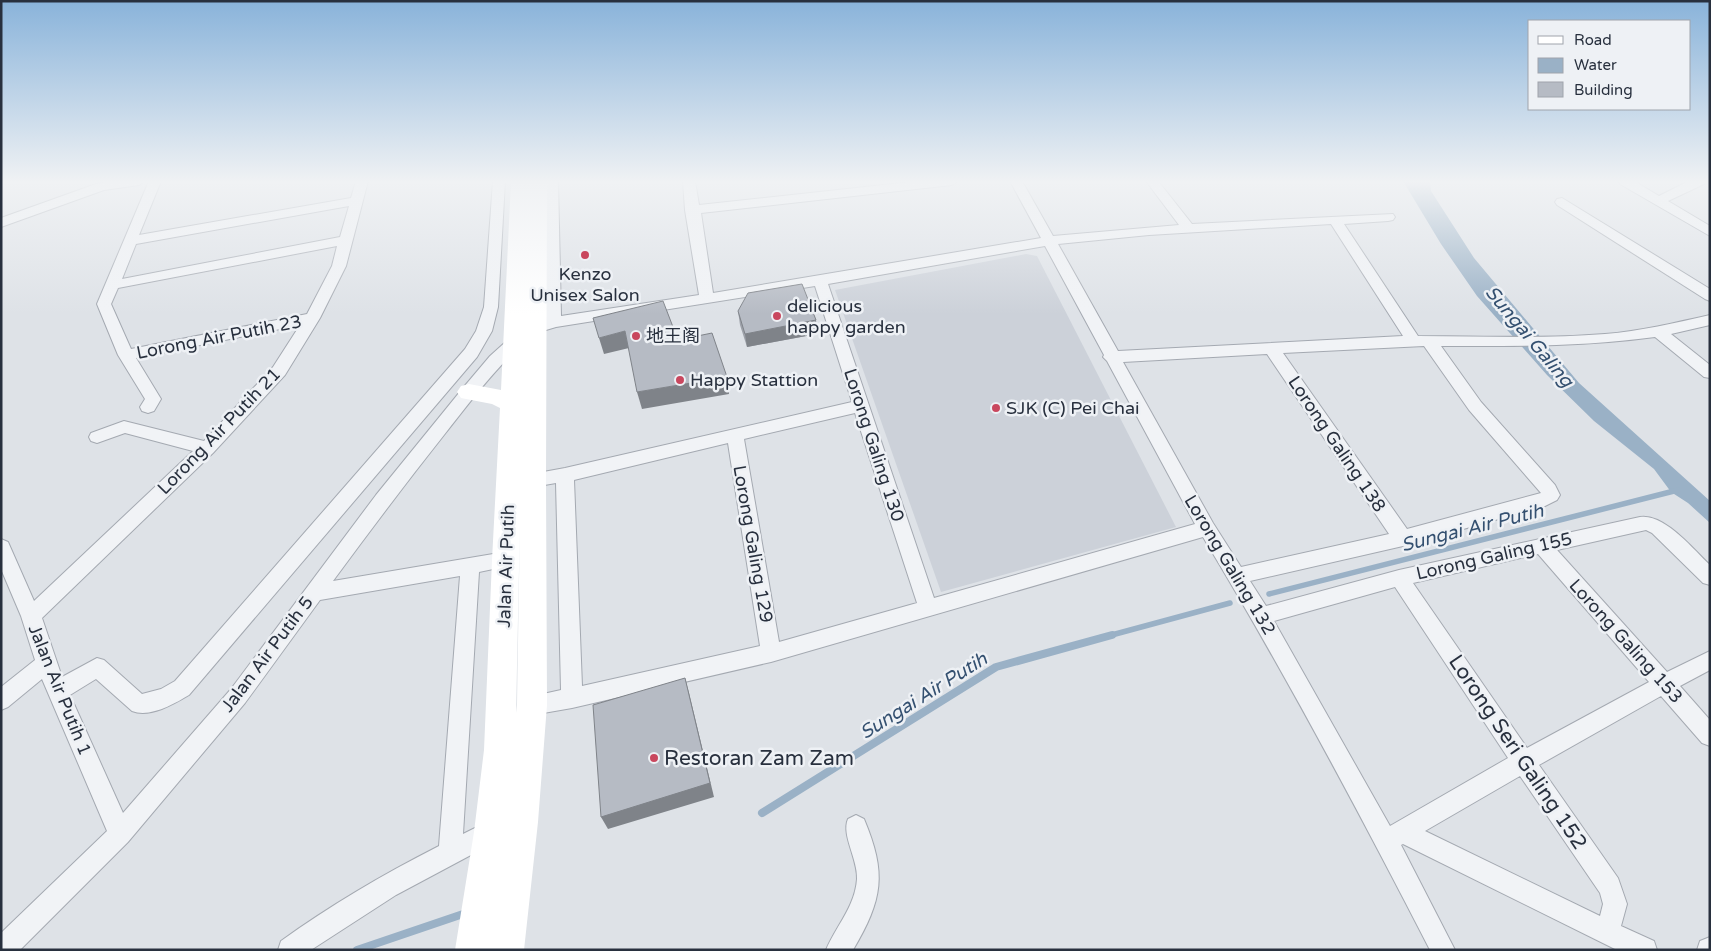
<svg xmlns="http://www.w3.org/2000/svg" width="1711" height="951" font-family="'Varela Round','Noto Sans SC',sans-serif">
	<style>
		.built { fill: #ccd1d9 }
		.water { fill: #9ab1c6 }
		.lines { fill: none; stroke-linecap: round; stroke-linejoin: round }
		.stream-far1 { stroke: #9ab1c6; stroke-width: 5.5 }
		.stream { stroke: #9ab1c6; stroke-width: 8 }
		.street-casing { stroke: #a4a9b1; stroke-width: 2 }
		.street { fill: #f1f3f6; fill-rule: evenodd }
		.secondary { fill: #fff; fill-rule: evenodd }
		.wall { fill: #9da1a9 }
		.shaded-wall { fill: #7f8389 }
		.building { fill: #b6bbc4; stroke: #7f8389 }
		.poi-dot { fill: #c9475e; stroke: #eef1f5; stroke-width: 2 }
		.labels { text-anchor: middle; stroke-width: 5; stroke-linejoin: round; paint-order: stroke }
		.poi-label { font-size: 18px; fill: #28303e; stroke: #eef1f5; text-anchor: start }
		.street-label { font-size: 18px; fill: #28303e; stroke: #eef1f5 }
		.water-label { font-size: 19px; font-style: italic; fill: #345070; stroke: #eef1f5 }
		.near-street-label { font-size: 21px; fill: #28303e; stroke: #eef1f5 }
		.near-poi-label { font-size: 21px; fill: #28303e; stroke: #eef1f5; text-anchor: start }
	</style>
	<rect width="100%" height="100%" fill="#dee2e7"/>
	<polygon class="built" points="1026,254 1037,256 1176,527 941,592 835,290"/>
	<polygon class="water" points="1403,181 1430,181 1431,191 1474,258 1579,383 1710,501 1710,523 1688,503 1671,492 1654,469 1594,421 1547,375 1477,296 1441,244"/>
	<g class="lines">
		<g class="stream-far1">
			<polyline points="1269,594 1678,490"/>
			<polyline points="1108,636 1230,603"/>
		</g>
		<g class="stream">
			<polyline points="762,813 996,667 1112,635"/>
			<polyline points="357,950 466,913"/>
		</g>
		<g class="street-casing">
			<g id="street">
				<polygon points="116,181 145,181 139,185 104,190 1,227 1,218 96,184"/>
				<path d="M 149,181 L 161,181 L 139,235 L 351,198 L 356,181 L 368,181 L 346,266 L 320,318 L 285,375 L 213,453 L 42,618 L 62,677 L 97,658 L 104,660 L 142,694 L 161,689 L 175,681 L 465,349 L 476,331 L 484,307 L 493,181 L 505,181 L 498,307 L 492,331 L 477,357 L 189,695 C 174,704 150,718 132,711 L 96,679 L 70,695 L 123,813 L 231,689 L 376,495 L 463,388 L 490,356 L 510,338 L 515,337 L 520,338 L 523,342 L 520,346 C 492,373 468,404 444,435 C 406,483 369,532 333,581 L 505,552 L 512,555 L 514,560 L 512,565 L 479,572 L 463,834 L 491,820 L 499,824 L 503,832 L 499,840 L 396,895 L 311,950 L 278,950 L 281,941 C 331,905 384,874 439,846 L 460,576 L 320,600 L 245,703 L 128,842 L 20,950 L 1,950 L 1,933 L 107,831 L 42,679 L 8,707 L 1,710 L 1,687 L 35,660 L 21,616 L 1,569 L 1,539 L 8,542 L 34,601 L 193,451 L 125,433 L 97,443 L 91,441 L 89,437 L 91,433 L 124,421 L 204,441 L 273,367 L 300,325 L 136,358 L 161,399 L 154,411 L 148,413 L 142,411 L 140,407 L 145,399 L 118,355 L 97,304 ZM 349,206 L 340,237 L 122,279 L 136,244 ZM 337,246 L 332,266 L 307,314 L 131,349 L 111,304 L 118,288 Z"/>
				<path d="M 546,181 L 558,181 L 561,316 L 699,295 L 685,210 L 683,181 L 695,181 L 699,205 L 920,181 L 958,181 L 952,185 L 701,213 L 713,293 L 1041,238 L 1010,181 L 1022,181 L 1053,236 L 1179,225 L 1146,181 L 1158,181 L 1192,224 L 1393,214 L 1395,217 L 1393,220 L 1388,221 L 1344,224 L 1418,336 C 1480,336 1543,339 1605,334 C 1640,331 1675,323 1710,315 L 1710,325 L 1671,334 L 1710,365 L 1710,378 L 1704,377 L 1655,337 C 1582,347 1513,346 1441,346 L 1481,402 L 1555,485 L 1560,495 L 1557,500 L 1545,506 L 1403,546 L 1250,581 L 1266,606 L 1399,570 L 1640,517 C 1664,513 1693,549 1710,565 L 1710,585 L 1703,583 L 1652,533 L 1646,530 L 1557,550 L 1667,672 L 1710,651 L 1710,670 L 1680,686 L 1710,720 L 1710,746 L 1702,743 L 1661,696 L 1539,765 L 1618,878 L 1627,904 L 1621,926 L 1654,941 L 1657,950 L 1617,950 L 1403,844 L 1401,845 L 1455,950 L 1430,950 C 1358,810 1284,671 1203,537 L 771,662 L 572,708 L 532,715 L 525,712 L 521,705 L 525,698 L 561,690 L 556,483 L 533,487 L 527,485 L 524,480 L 527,475 L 565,468 L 852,402 L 815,286 L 556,327 L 536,333 L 531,332 L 528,328 L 531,324 L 546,319 ZM 1331,224 L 1403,336 L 1118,351 L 1058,244 L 1149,235 ZM 1045,246 L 1104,355 L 1103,357 L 1107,361 L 1195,524 L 934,598 L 828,284 ZM 1424,346 L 1469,410 L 1541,493 L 1407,529 L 1283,353 ZM 1267,354 L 1389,534 L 1241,567 L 1213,523 L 1123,362 ZM 855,413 L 917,603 L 779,642 L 744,439 ZM 728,443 L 760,646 L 582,686 L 574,480 ZM 1538,554 L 1649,682 L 1527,748 L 1413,583 ZM 1395,587 L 1508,758 L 1390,826 L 1274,621 ZM 1520,776 L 1600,893 L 1603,904 L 1600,916 L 1425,831 Z"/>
				<polygon points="1619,181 1634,181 1659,196 1689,181 1705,181 1704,184 1668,201 1710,226 1710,236 1620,184"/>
				<polygon points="1562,198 1710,289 1710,301 1705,299 1557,205 1555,202 1557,199"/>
				<path d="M 856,815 L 864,819 C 887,874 883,899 853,950 L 826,950 C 836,926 855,907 857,879 C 858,859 841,835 848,819 Z"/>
				<polygon points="1710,937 1710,950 1697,950 1700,941"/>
			</g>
		</g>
		<use href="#street" class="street"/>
		<path class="secondary" d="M 511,181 L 547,181 L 546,480 L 547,705 L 538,822 L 524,950 L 455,950 L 474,832 L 484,750 L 492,560 L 500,408 L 492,404 L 461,398 L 457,392 L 461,386 L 469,384 L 501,390 ZM 520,521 L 517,705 L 516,713 Z"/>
	</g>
	<polygon class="wall" points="738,311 816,320 817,334 747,347 740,325"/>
	<g class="shaded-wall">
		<polygon points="816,320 817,334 747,347 745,334"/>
		<polygon points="625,331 629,348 604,354 599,338"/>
		<polygon points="727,377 729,394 642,409 637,392"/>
		<polygon points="685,678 689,693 714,797 608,829 601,817"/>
	</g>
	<g class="building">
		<polygon points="802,284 816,320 745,334 738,311 748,293"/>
		<polygon points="663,301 678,340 712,333 727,377 637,392 625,331 599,338 593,318"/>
		<polygon points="685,678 710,783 601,817 593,705"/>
	</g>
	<linearGradient id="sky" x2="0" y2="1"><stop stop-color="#89b3da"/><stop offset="0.58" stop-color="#f0f2f4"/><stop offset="1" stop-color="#f0f2f4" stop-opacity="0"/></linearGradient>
	<rect width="1711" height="314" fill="url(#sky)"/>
	<g class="poi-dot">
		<circle cx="585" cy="255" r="5"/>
		<circle cx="777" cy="316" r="5"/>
		<circle cx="636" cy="336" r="5"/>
		<circle cx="680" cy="380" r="5"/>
		<circle cx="996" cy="408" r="5"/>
		<circle cx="654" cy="758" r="5"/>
	</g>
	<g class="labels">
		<g class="poi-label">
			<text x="585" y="280" text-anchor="middle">Kenzo<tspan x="585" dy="21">Unisex Salon</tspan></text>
			<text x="787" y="312">delicious<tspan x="787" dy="21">happy garden</tspan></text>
			<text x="646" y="342">地王阁</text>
			<text x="690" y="386">Happy Stattion</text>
			<text x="1006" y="414">SJK (C) Pei Chai</text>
		</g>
		<g class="street-label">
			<text transform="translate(219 337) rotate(-11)" y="6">Lorong Air Putih 23</text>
			<text transform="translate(219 431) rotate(-46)" y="6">Lorong Air Putih 21</text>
			<text transform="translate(1337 444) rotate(56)" y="6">Lorong Galing 138</text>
			<text transform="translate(874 445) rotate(72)" y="6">Lorong Galing 130</text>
			<text transform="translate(753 544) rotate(80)" y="6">Lorong Galing 129</text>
			<text transform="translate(1494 556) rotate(-13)" y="6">Lorong Galing 155</text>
			<text transform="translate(1230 565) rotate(59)" y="6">Lorong Galing 132</text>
			<text transform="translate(506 566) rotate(-88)" y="6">Jalan Air Putih</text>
			<text transform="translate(1626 641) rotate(48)" y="6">Lorong Galing 153</text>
			<text transform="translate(267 654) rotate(-53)" y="6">Jalan Air Putih 5</text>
			<text transform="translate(60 690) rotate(68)" y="6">Jalan Air Putih 1</text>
		</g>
		<g class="water-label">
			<text transform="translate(1530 336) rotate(50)" y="7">Sungai Galing</text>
			<text transform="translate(1472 527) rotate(-14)" y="7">Sungai Air Putih</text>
			<text transform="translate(923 695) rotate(-32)" y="7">Sungai Air Putih</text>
		</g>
		<g class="near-street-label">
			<text transform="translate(1518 752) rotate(56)" y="7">Lorong Seri Galing 152</text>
		</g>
		<g class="near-poi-label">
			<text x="664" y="765">Restoran Zam Zam</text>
		</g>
	</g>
	<rect width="1711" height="951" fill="none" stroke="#28303e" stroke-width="5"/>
	<rect x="1528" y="20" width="162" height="90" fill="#eef1f5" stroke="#9fa4ac"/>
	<rect x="1538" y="36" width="25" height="8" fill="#ffffff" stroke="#9fa4ac"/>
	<text x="1574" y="45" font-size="15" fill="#28303e">Road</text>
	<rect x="1538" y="58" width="25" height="15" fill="#9ab1c6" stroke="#9fa4ac"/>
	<text x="1574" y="70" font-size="15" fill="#28303e">Water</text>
	<rect x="1538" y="82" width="25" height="15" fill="#b6bbc4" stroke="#9fa4ac"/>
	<text x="1574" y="95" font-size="15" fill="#28303e">Building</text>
</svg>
